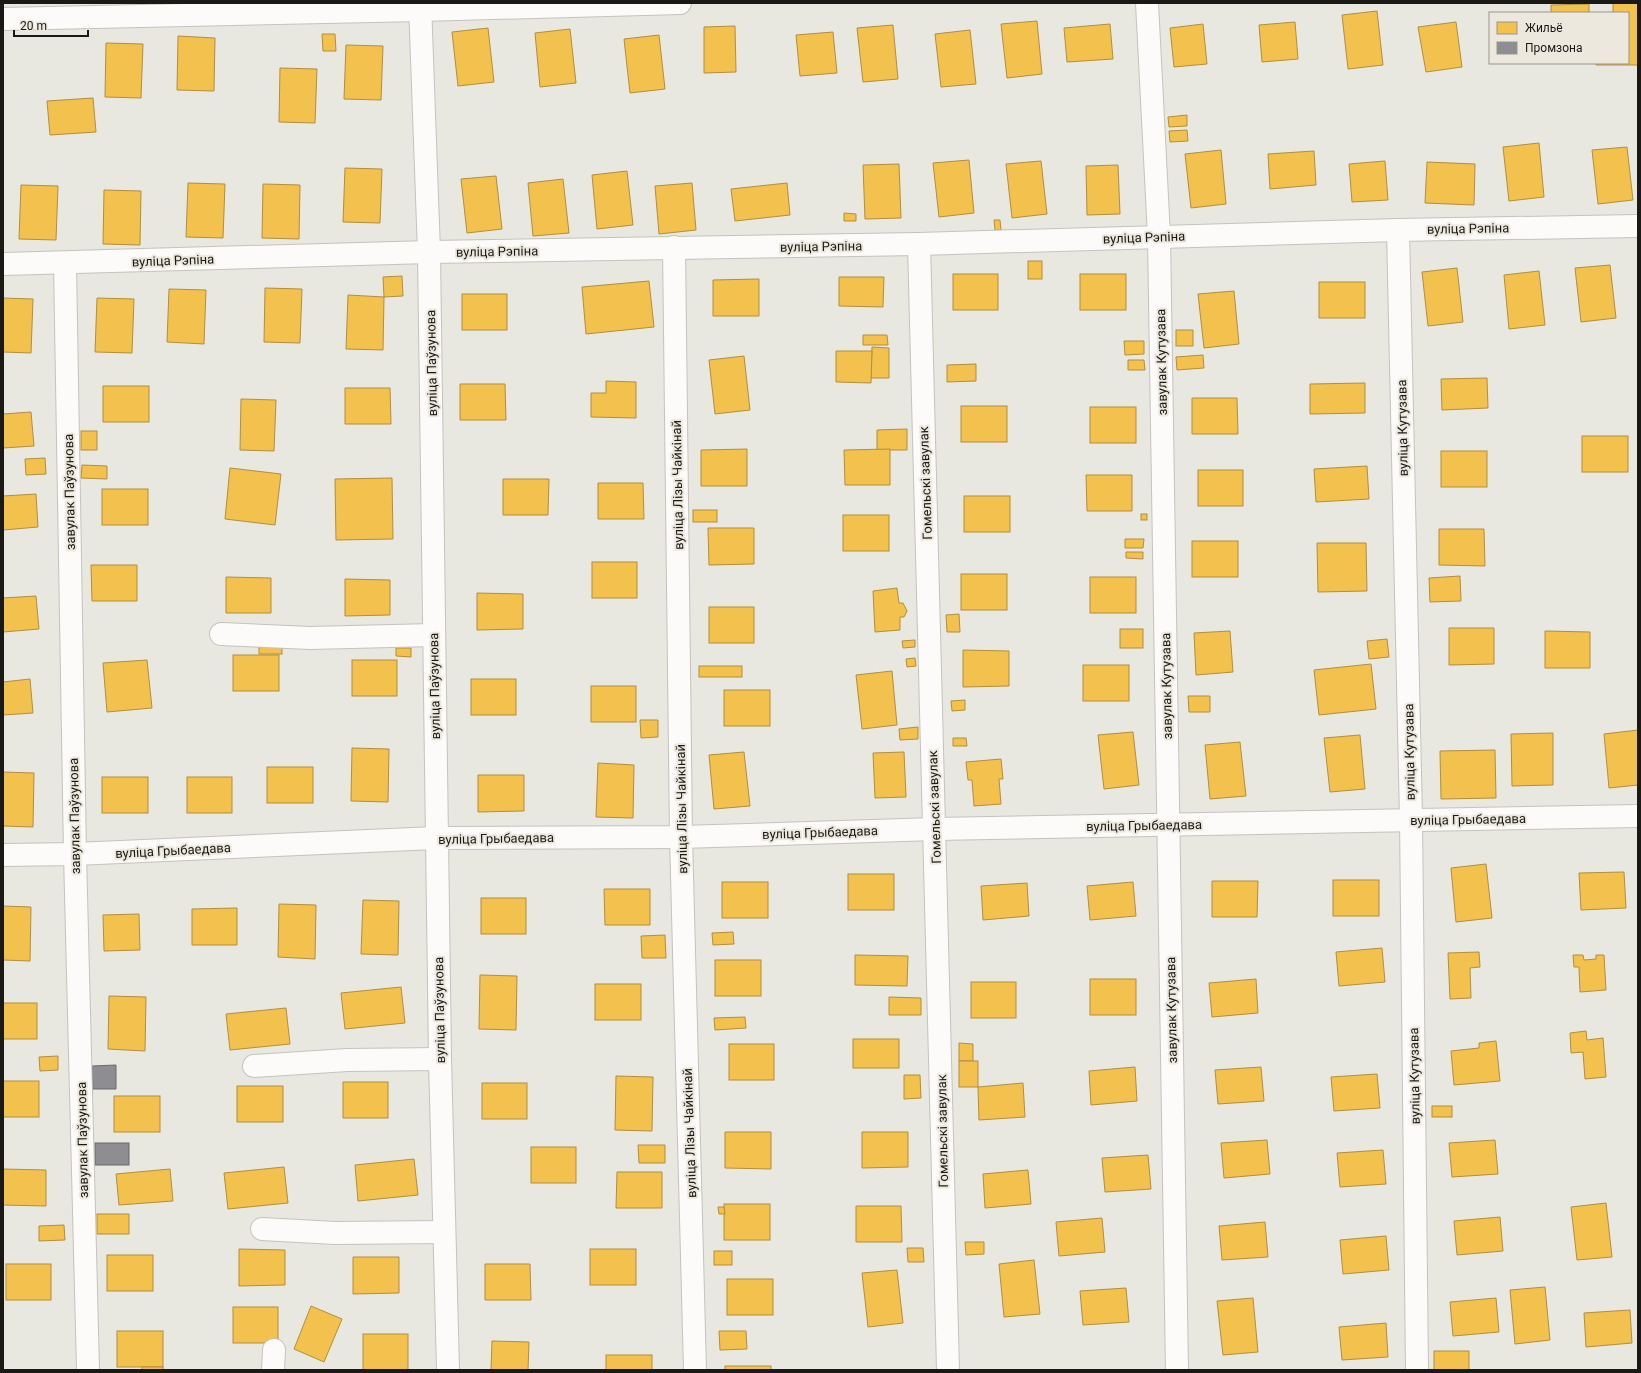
<svg xmlns="http://www.w3.org/2000/svg" width="1641" height="1373" font-family="Roboto,sans-serif">
	<style>
		.homes { fill: #f2c14e; stroke: #b28f3d }
		.industry { fill: #8d8d92; stroke: #6b6a6d }
		.lines { fill: none; stroke-linecap: round; stroke-linejoin: round }
		.minor-casing { stroke: #c4c3bd; stroke-width: 24 }
		.minor { stroke: #fcfbfa; stroke-width: 22 }
		.labels { text-anchor: middle; stroke-width: 4; stroke-linejoin: round; paint-order: stroke }
		.street-label { font-size: 13px; fill: #1b1916; stroke: #ece8dd }
	</style>
	<rect width="100%" height="100%" fill="#e8e7e0"/>
	<g class="homes">
		<polygon points="1613,3 1638,3 1638,65 1596,65 1596,63 1628,63 1628,13 1613,13"/>
		<polygon points="1589,4 1589,13 1551,13 1551,5"/>
		<polygon points="1377,11 1383,65 1348,69 1342,15"/>
		<polygon points="1037,21 1042,74 1007,78 1001,24"/>
		<polygon points="1295,22 1298,59 1262,62 1259,25"/>
		<polygon points="1456,22 1462,67 1426,72 1418,27"/>
		<polygon points="1110,24 1113,59 1067,62 1064,28"/>
		<polygon points="1203,24 1207,64 1174,67 1170,28"/>
		<polygon points="893,25 898,79 863,82 857,28"/>
		<polygon points="735,26 736,72 704,73 704,27"/>
		<polygon points="488,28 494,82 458,86 452,32"/>
		<polygon points="570,29 576,83 540,87 535,33"/>
		<polygon points="970,30 976,84 941,87 935,34"/>
		<polygon points="833,32 837,73 800,76 796,35"/>
		<polygon points="322,34 335,34 336,51 323,51"/>
		<polygon points="659,35 665,89 630,93 624,39"/>
		<polygon points="178,36 215,38 214,91 177,90"/>
		<polygon points="106,43 143,44 141,98 105,97"/>
		<polygon points="346,45 383,46 381,100 344,99"/>
		<polygon points="280,68 317,69 315,123 279,122"/>
		<polygon points="93,98 96,132 50,135 47,101"/>
		<polygon points="1187,115 1187,126 1169,127 1168,117"/>
		<polygon points="1187,130 1188,141 1170,142 1169,131"/>
		<polygon points="1539,143 1544,197 1509,201 1503,147"/>
		<polygon points="1627,147 1633,200 1598,204 1592,150"/>
		<polygon points="1221,150 1226,204 1191,208 1185,154"/>
		<polygon points="1314,151 1316,185 1270,189 1268,154"/>
		<polygon points="969,160 974,213 939,217 933,163"/>
		<polygon points="1041,161 1047,214 1012,218 1006,164"/>
		<polygon points="1385,161 1388,200 1352,202 1349,164"/>
		<polygon points="1427,162 1475,164 1474,205 1425,203"/>
		<polygon points="899,164 901,218 865,219 863,165"/>
		<polygon points="1118,165 1120,214 1087,215 1086,166"/>
		<polygon points="345,168 382,169 380,223 343,222"/>
		<polygon points="627,171 633,225 597,229 592,175"/>
		<polygon points="496,176 502,229 467,233 461,179"/>
		<polygon points="563,179 569,233 533,236 528,183"/>
		<polygon points="188,183 225,184 223,238 186,237"/>
		<polygon points="692,183 696,230 659,234 655,186"/>
		<polygon points="787,183 790,215 735,221 731,189"/>
		<polygon points="263,184 300,185 299,239 262,238"/>
		<polygon points="21,185 58,186 56,240 19,239"/>
		<polygon points="104,190 141,191 140,245 103,244"/>
		<polygon points="844,213 856,214 856,221 844,221"/>
		<polygon points="994,220 1000,220 1001,230 995,230"/>
		<rect x="1028" y="261" width="14" height="18"/>
		<polygon points="1610,265 1616,318 1581,322 1575,268"/>
		<polygon points="1457,268 1463,322 1428,326 1422,272"/>
		<polygon points="1539,271 1545,325 1509,329 1504,275"/>
		<rect x="953" y="274" width="45" height="36"/>
		<rect x="1080" y="274" width="46" height="36"/>
		<polygon points="402,276 403,296 384,297 383,277"/>
		<polygon points="839,277 884,277 883,307 839,306"/>
		<polygon points="759,279 759,316 713,316 713,280"/>
		<polygon points="649,281 654,327 586,334 582,287"/>
		<rect x="1319" y="282" width="46" height="36"/>
		<polygon points="265,288 302,289 300,343 264,342"/>
		<polygon points="169,289 206,290 204,344 167,342"/>
		<polygon points="1234,291 1239,344 1204,348 1198,294"/>
		<rect x="462" y="294" width="45" height="36"/>
		<polygon points="348,295 384,297 383,350 346,349"/>
		<polygon points="3,298 33,299 31,353 3,352"/>
		<polygon points="97,298 134,299 132,353 95,352"/>
		<rect x="1176" y="330" width="17" height="16"/>
		<polygon points="863,335 887,335 888,345 863,345"/>
		<polygon points="1124,341 1144,341 1144,354 1125,355"/>
		<polygon points="872,347 889,348 889,378 871,378"/>
		<polygon points="836,351 872,351 871,383 836,382"/>
		<polygon points="1203,355 1204,368 1177,370 1176,357"/>
		<polygon points="744,356 750,410 715,414 709,360"/>
		<polygon points="1128,360 1144,360 1145,370 1128,370"/>
		<polygon points="976,364 976,381 947,382 947,365"/>
		<polygon points="1487,378 1488,408 1442,410 1441,379"/>
		<polygon points="606,381 636,382 636,418 591,417 591,393 606,393"/>
		<polygon points="1365,383 1365,413 1310,414 1310,384"/>
		<polygon points="460,384 505,384 506,420 460,420"/>
		<rect x="103" y="386" width="46" height="36"/>
		<polygon points="345,388 390,388 391,424 345,424"/>
		<polygon points="1192,398 1237,398 1238,434 1192,434"/>
		<polygon points="241,399 276,400 274,451 240,450"/>
		<rect x="961" y="406" width="46" height="36"/>
		<rect x="1090" y="407" width="46" height="36"/>
		<polygon points="31,412 34,446 3,448 3,414"/>
		<polygon points="907,429 907,450 877,450 877,430"/>
		<rect x="81" y="431" width="16" height="19"/>
		<rect x="1582" y="436" width="46" height="36"/>
		<polygon points="747,449 747,486 701,486 701,450"/>
		<polygon points="890,449 890,485 845,485 844,450"/>
		<rect x="1441" y="451" width="46" height="36"/>
		<polygon points="45,458 46,474 26,475 25,459"/>
		<polygon points="82,465 107,466 107,479 81,478"/>
		<polygon points="1367,466 1369,499 1316,502 1314,469"/>
		<polygon points="230,468 281,474 275,525 225,519"/>
		<rect x="1198" y="470" width="45" height="36"/>
		<polygon points="1086,475 1132,475 1132,511 1087,511"/>
		<polygon points="392,478 393,539 336,540 335,479"/>
		<polygon points="503,479 549,479 548,515 503,515"/>
		<polygon points="598,483 643,483 644,519 598,519"/>
		<rect x="102" y="489" width="46" height="36"/>
		<polygon points="36,494 38,527 3,530 3,496"/>
		<rect x="964" y="496" width="46" height="36"/>
		<rect x="693" y="510" width="24" height="12"/>
		<rect x="1141" y="514" width="6" height="6"/>
		<rect x="843" y="515" width="46" height="36"/>
		<polygon points="708,528 754,528 754,564 709,565"/>
		<polygon points="1439,529 1484,529 1485,566 1439,565"/>
		<polygon points="1125,539 1144,539 1143,548 1125,548"/>
		<rect x="1192" y="541" width="46" height="36"/>
		<polygon points="1317,543 1366,543 1367,591 1318,592"/>
		<polygon points="1126,552 1143,552 1143,559 1126,558"/>
		<rect x="592" y="562" width="45" height="36"/>
		<polygon points="91,565 137,565 137,601 92,601"/>
		<rect x="961" y="574" width="46" height="36"/>
		<polygon points="1460,576 1461,601 1430,602 1429,578"/>
		<polygon points="226,577 271,578 271,613 226,613"/>
		<rect x="1090" y="577" width="46" height="36"/>
		<polygon points="345,579 390,580 390,615 345,616"/>
		<polygon points="897,588 899,603 903,603 907,611 904,617 900,617 900,630 875,632 873,591"/>
		<polygon points="477,593 523,594 523,629 477,630"/>
		<polygon points="36,596 39,629 3,632 3,598"/>
		<rect x="709" y="607" width="45" height="36"/>
		<polygon points="959,614 960,632 947,632 946,615"/>
		<polygon points="1449,628 1494,628 1494,664 1449,665"/>
		<rect x="1120" y="629" width="23" height="19"/>
		<polygon points="1230,631 1233,672 1196,675 1194,633"/>
		<polygon points="1545,631 1590,632 1590,668 1545,668"/>
		<polygon points="1387,639 1389,657 1369,659 1367,641"/>
		<polygon points="915,640 915,647 903,648 902,641"/>
		<rect x="259" y="644" width="23" height="10"/>
		<polygon points="396,648 411,648 411,657 396,656"/>
		<polygon points="963,650 1009,651 1009,686 963,687"/>
		<rect x="233" y="655" width="46" height="36"/>
		<polygon points="915,658 916,666 907,667 906,659"/>
		<polygon points="147,660 152,708 107,712 103,663"/>
		<rect x="352" y="660" width="45" height="36"/>
		<polygon points="1371,664 1376,709 1319,715 1314,670"/>
		<rect x="1083" y="665" width="46" height="36"/>
		<rect x="699" y="666" width="43" height="11"/>
		<polygon points="892,671 897,725 862,729 856,675"/>
		<polygon points="30,679 33,713 3,715 3,682"/>
		<rect x="471" y="679" width="45" height="36"/>
		<rect x="591" y="686" width="45" height="36"/>
		<rect x="724" y="690" width="46" height="36"/>
		<polygon points="1188,696 1210,696 1210,712 1189,712"/>
		<polygon points="965,700 965,710 952,711 951,701"/>
		<polygon points="640,720 658,720 658,737 641,738"/>
		<polygon points="918,727 918,739 900,740 899,729"/>
		<polygon points="1638,730 1638,785 1609,788 1604,734"/>
		<polygon points="1133,732 1139,785 1104,789 1098,735"/>
		<polygon points="1553,733 1553,785 1512,786 1511,734"/>
		<polygon points="1360,735 1365,789 1330,792 1324,738"/>
		<polygon points="953,738 966,738 967,746 953,746"/>
		<polygon points="1240,742 1246,796 1210,799 1205,745"/>
		<polygon points="352,748 389,749 388,802 351,801"/>
		<polygon points="1495,750 1496,798 1441,799 1440,751"/>
		<polygon points="744,752 750,806 714,809 709,755"/>
		<polygon points="904,752 906,797 875,798 873,753"/>
		<polygon points="1001,759 1003,779 999,779 1001,804 974,806 972,780 968,780 966,762"/>
		<polygon points="598,763 634,765 633,818 596,817"/>
		<rect x="267" y="767" width="46" height="36"/>
		<polygon points="3,772 34,773 33,827 3,826"/>
		<polygon points="478,775 524,775 524,811 478,812"/>
		<rect x="102" y="777" width="46" height="36"/>
		<rect x="187" y="777" width="45" height="36"/>
		<polygon points="1486,864 1492,918 1456,922 1451,868"/>
		<polygon points="1624,872 1626,908 1581,910 1579,873"/>
		<rect x="848" y="874" width="46" height="36"/>
		<rect x="1333" y="880" width="46" height="36"/>
		<polygon points="1212,881 1258,881 1257,917 1212,917"/>
		<rect x="722" y="882" width="46" height="36"/>
		<polygon points="1133,882 1136,916 1090,920 1087,886"/>
		<polygon points="1027,883 1029,916 983,920 981,886"/>
		<polygon points="604,889 650,889 650,925 605,925"/>
		<rect x="481" y="898" width="45" height="36"/>
		<polygon points="363,900 399,901 398,955 361,954"/>
		<polygon points="279,904 316,905 315,959 278,957"/>
		<polygon points="3,906 31,907 30,961 3,960"/>
		<polygon points="237,908 237,945 192,945 192,909"/>
		<polygon points="139,914 140,950 104,951 103,915"/>
		<polygon points="733,932 734,944 713,945 712,933"/>
		<polygon points="665,935 666,958 642,958 641,936"/>
		<polygon points="1382,948 1385,982 1339,986 1336,952"/>
		<polygon points="1479,952 1480,967 1470,968 1471,998 1450,999 1448,953"/>
		<polygon points="855,955 908,956 907,986 855,985"/>
		<polygon points="1573,955 1583,955 1584,960 1596,959 1596,955 1604,955 1606,990 1580,992 1579,967 1574,967"/>
		<rect x="715" y="960" width="46" height="36"/>
		<polygon points="480,975 517,976 516,1030 479,1029"/>
		<rect x="1090" y="979" width="46" height="36"/>
		<polygon points="1256,979 1258,1013 1212,1017 1209,983"/>
		<rect x="971" y="982" width="45" height="36"/>
		<rect x="595" y="984" width="46" height="36"/>
		<polygon points="401,987 405,1023 345,1029 341,993"/>
		<polygon points="109,996 146,997 145,1051 108,1049"/>
		<polygon points="889,997 921,998 921,1015 889,1015"/>
		<rect x="3" y="1003" width="34" height="36"/>
		<polygon points="286,1008 290,1044 230,1050 226,1014"/>
		<polygon points="745,1017 746,1028 715,1030 714,1018"/>
		<polygon points="1586,1031 1587,1040 1603,1038 1606,1077 1585,1079 1583,1052 1571,1053 1570,1033"/>
		<rect x="853" y="1039" width="46" height="29"/>
		<polygon points="1496,1041 1500,1081 1454,1085 1451,1051 1479,1048 1479,1043"/>
		<polygon points="959,1043 973,1044 973,1061 959,1061"/>
		<rect x="729" y="1044" width="45" height="36"/>
		<polygon points="58,1056 58,1070 40,1071 39,1057"/>
		<rect x="959" y="1061" width="19" height="26"/>
		<polygon points="1135,1067 1137,1101 1091,1105 1089,1071"/>
		<polygon points="1261,1067 1264,1101 1218,1104 1215,1070"/>
		<polygon points="1377,1074 1380,1108 1334,1111 1331,1077"/>
		<polygon points="904,1075 920,1075 921,1098 904,1099"/>
		<polygon points="616,1076 653,1077 652,1131 615,1130"/>
		<rect x="3" y="1081" width="36" height="36"/>
		<rect x="343" y="1082" width="45" height="36"/>
		<rect x="482" y="1083" width="45" height="36"/>
		<polygon points="1023,1083 1025,1117 979,1120 978,1087"/>
		<rect x="237" y="1086" width="46" height="36"/>
		<rect x="114" y="1096" width="46" height="36"/>
		<rect x="1432" y="1106" width="20" height="11"/>
		<polygon points="725,1132 771,1132 771,1169 725,1168"/>
		<polygon points="862,1132 908,1132 908,1167 862,1168"/>
		<polygon points="1267,1140 1270,1174 1224,1178 1221,1143"/>
		<polygon points="1495,1140 1498,1174 1452,1177 1449,1143"/>
		<polygon points="638,1145 665,1145 665,1163 639,1163"/>
		<rect x="531" y="1147" width="45" height="36"/>
		<polygon points="1383,1150 1386,1184 1340,1187 1337,1153"/>
		<polygon points="1148,1155 1151,1189 1105,1192 1102,1158"/>
		<polygon points="414,1159 418,1195 358,1201 355,1165"/>
		<polygon points="284,1167 288,1203 228,1209 224,1173"/>
		<polygon points="3,1169 46,1170 46,1206 3,1205"/>
		<polygon points="170,1169 173,1201 119,1205 116,1174"/>
		<polygon points="1028,1170 1031,1204 985,1208 983,1174"/>
		<polygon points="617,1172 662,1172 662,1208 616,1208"/>
		<polygon points="1606,1203 1612,1257 1577,1260 1571,1207"/>
		<rect x="724" y="1204" width="46" height="36"/>
		<polygon points="856,1206 901,1206 902,1242 856,1242"/>
		<polygon points="718,1207 724,1207 725,1214 719,1214"/>
		<rect x="97" y="1214" width="32" height="20"/>
		<polygon points="1500,1217 1503,1251 1457,1255 1454,1221"/>
		<polygon points="1102,1218 1105,1252 1059,1256 1056,1222"/>
		<polygon points="1265,1222 1268,1257 1222,1260 1219,1226"/>
		<polygon points="64,1225 65,1240 39,1241 39,1226"/>
		<polygon points="1386,1236 1389,1270 1343,1274 1340,1240"/>
		<polygon points="965,1242 984,1242 984,1254 966,1255"/>
		<polygon points="907,1248 923,1248 924,1262 908,1262"/>
		<polygon points="239,1249 285,1250 285,1285 239,1286"/>
		<rect x="590" y="1249" width="46" height="36"/>
		<rect x="714" y="1251" width="18" height="14"/>
		<rect x="107" y="1255" width="46" height="36"/>
		<polygon points="353,1257 399,1257 399,1293 353,1294"/>
		<polygon points="1034,1260 1040,1314 1004,1317 999,1264"/>
		<rect x="6" y="1264" width="45" height="36"/>
		<polygon points="485,1264 530,1264 531,1300 485,1300"/>
		<polygon points="897,1270 903,1323 868,1327 862,1273"/>
		<rect x="727" y="1279" width="46" height="36"/>
		<polygon points="1545,1287 1550,1340 1515,1344 1510,1290"/>
		<polygon points="1126,1288 1129,1322 1083,1325 1080,1291"/>
		<polygon points="1253,1298 1258,1352 1223,1355 1217,1301"/>
		<polygon points="1496,1298 1499,1332 1453,1336 1450,1302"/>
		<polygon points="311,1306 342,1319 324,1362 294,1349"/>
		<rect x="233" y="1307" width="45" height="36"/>
		<polygon points="1630,1310 1632,1343 1586,1347 1584,1313"/>
		<polygon points="1386,1323 1388,1357 1342,1360 1339,1327"/>
		<rect x="117" y="1331" width="46" height="36"/>
		<polygon points="719,1331 746,1331 747,1349 720,1350"/>
		<rect x="363" y="1334" width="45" height="36"/>
		<polygon points="492,1341 529,1342 528,1370 491,1370"/>
		<rect x="1434" y="1351" width="35" height="19"/>
		<rect x="606" y="1355" width="46" height="15"/>
		<rect x="725" y="1366" width="46" height="4"/>
		<rect x="142" y="1367" width="21" height="3"/>
	</g>
	<g class="industry">
		<polygon points="116,1065 116,1089 93,1089 92,1066"/>
		<rect x="95" y="1143" width="34" height="22"/>
	</g>
	<g class="lines">
		<g class="minor-casing">
			<g id="minor">
				<polyline points="420,3 429,252 440,1059 448,1370"/>
				<polyline points="1147,3 1159,236 1177,1370"/>
				<polyline points="3,19 421,10 680,3"/>
				<polyline points="1398,230 1411,819 1417,1370"/>
				<polyline points="919,244 948,1370"/>
				<polyline points="674,247 681,837 695,1370"/>
				<polyline points="65,263 75,854 88,1370"/>
				<polyline points="3,264 429,252 919,244 1398,230 1638,226"/>
				<polyline points="221,634 310,638 433,635"/>
				<polyline points="3,855 75,854 436,838 681,837 935,829 1638,816"/>
				<polyline points="254,1066 347,1060 440,1059"/>
				<polyline points="262,1229 335,1233 444,1232"/>
				<polyline points="273,1370 274,1350"/>
			</g>
		</g>
		<use href="#minor" class="minor"/>
	</g>
	<g class="labels">
		<g class="street-label">
			<text transform="translate(1468 228) rotate(-1)" y="5">вуліца Рэпіна</text>
			<text transform="translate(1144 237) rotate(-2)" y="5">вуліца Рэпіна</text>
			<text transform="translate(821 246) rotate(-1)" y="5">вуліца Рэпіна</text>
			<text transform="translate(497 251) rotate(-1)" y="5">вуліца Рэпіна</text>
			<text transform="translate(173 260) rotate(-2)" y="5">вуліца Рэпіна</text>
			<text transform="translate(1161 362) rotate(-91)" y="5">завулак Кутузава</text>
			<text transform="translate(431 363) rotate(-91)" y="5">вуліца Паўзунова</text>
			<text transform="translate(1402 428) rotate(-91)" y="5">вуліца Кутузава</text>
			<text transform="translate(925 483) rotate(-92)" y="5">Гомельскі завулак</text>
			<text transform="translate(677 485) rotate(-91)" y="5">вуліца Лізы Чайкінай</text>
			<text transform="translate(69 492) rotate(-91)" y="5">завулак Паўзунова</text>
			<text transform="translate(434 686) rotate(-91)" y="5">вуліца Паўзунова</text>
			<text transform="translate(1166 686) rotate(-91)" y="5">завулак Кутузава</text>
			<text transform="translate(1409 752) rotate(-91)" y="5">вуліца Кутузава</text>
			<text transform="translate(934 807) rotate(-92)" y="5">Гомельскі завулак</text>
			<text transform="translate(681 809) rotate(-91)" y="5">вуліца Лізы Чайкінай</text>
			<text transform="translate(74 816) rotate(-91)" y="5">завулак Паўзунова</text>
			<text transform="translate(1468 819) rotate(-1)" y="5">вуліца Грыбаедава</text>
			<text transform="translate(1144 825) rotate(-1)" y="5">вуліца Грыбаедава</text>
			<text transform="translate(820 832) rotate(-2)" y="5">вуліца Грыбаедава</text>
			<text transform="translate(496 838) rotate(-1)" y="5">вуліца Грыбаедава</text>
			<text transform="translate(173 850) rotate(-3)" y="5">вуліца Грыбаедава</text>
			<text transform="translate(439 1010) rotate(-91)" y="5">вуліца Паўзунова</text>
			<text transform="translate(1171 1010) rotate(-91)" y="5">завулак Кутузава</text>
			<text transform="translate(1414 1076) rotate(-91)" y="5">вуліца Кутузава</text>
			<text transform="translate(942 1131) rotate(-91)" y="5">Гомельскі завулак</text>
			<text transform="translate(689 1133) rotate(-92)" y="5">вуліца Лізы Чайкінай</text>
			<text transform="translate(82 1140) rotate(-91)" y="5">завулак Паўзунова</text>
		</g>
	</g>
	<rect width="1641" height="1373" fill="none" stroke="#1b1916" stroke-width="8"/>
	<rect x="1489" y="12" width="140" height="52" fill="#ece8dd" stroke="#98958d"/>
	<rect x="1497" y="22" width="20" height="12" fill="#f2c14e" stroke="#98958d"/>
	<text x="1525" y="32" font-size="12" fill="#1b1916">Жильё</text>
	<rect x="1497" y="42" width="20" height="12" fill="#8d8d92" stroke="#98958d"/>
	<text x="1525" y="52" font-size="12" fill="#1b1916">Промзона</text>
	<path d="M14 30v6h74v-6" fill="none" stroke="#1b1916" stroke-width="2"/>
	<text x="20" y="30" font-size="12" fill="#1b1916" stroke="#ece8dd" stroke-width="3" paint-order="stroke">20 m</text>
</svg>
